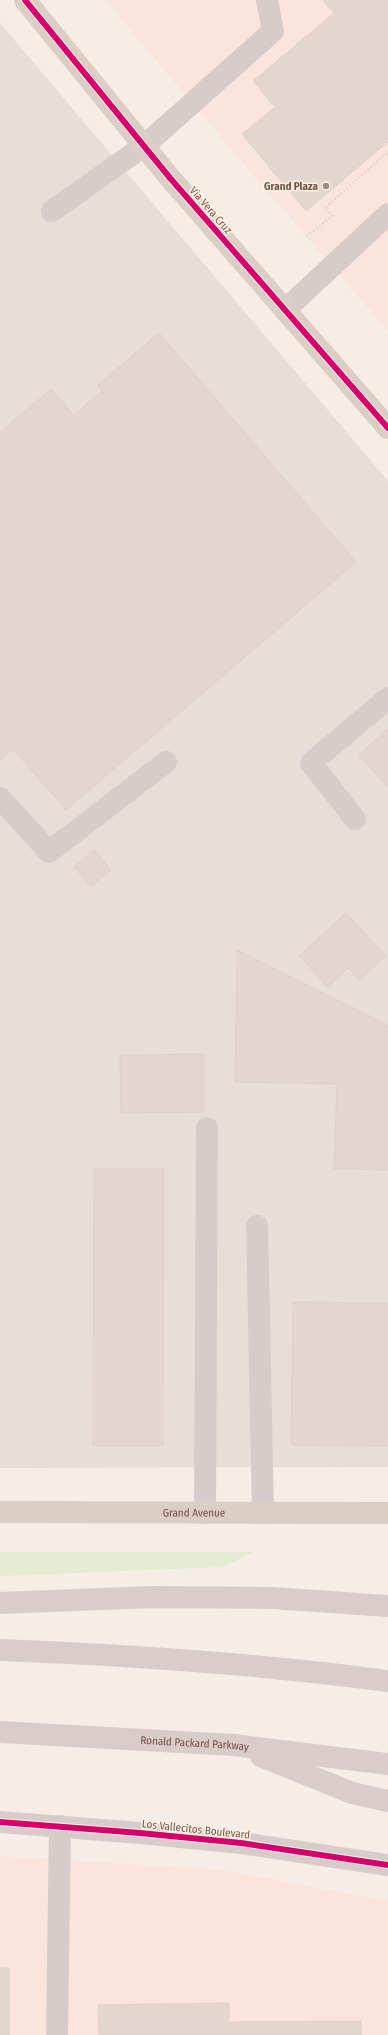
<svg xmlns="http://www.w3.org/2000/svg" width="388" height="2035" font-family="'Fira Sans Condensed',sans-serif">
	<style>
		.commercial { fill: #fae4dc }
		.industrial { fill: #e8ded7 }
		.green { fill: #e4ecd1 }
		.building { fill: #e2d6ce; stroke: #dfd0c8 }
		.lines { fill: none; stroke-linecap: round; stroke-linejoin: round }
		.path { stroke: #d7ccc9; stroke-width: 2.5; stroke-dasharray: 1 3; stroke-linecap: butt }
		.minor { stroke: #d7ccc9; stroke-width: 22 }
		.major { stroke: #dacec5; stroke-width: 22 }
		.highway { stroke: #daccc9; stroke-width: 22 }
		.cycleway-casing { stroke: #fff3e6; stroke-width: 8 }
		.cycleway { stroke: #d6006c; stroke-width: 6 }
		.poi-dot { fill: #a1897f; stroke: #fff3e6; stroke-width: 1.5 }
		.labels { text-anchor: middle; stroke-width: 3; stroke-linejoin: round; paint-order: stroke }
		.poi-label { font-size: 11px; font-weight: bold; fill: #735247; stroke: #fff3e6; text-anchor: end }
		.street-label { font-size: 11px; fill: #735247; stroke: #fff3e6 }
	</style>
	<rect width="100%" height="100%" fill="#f6eee6"/>
	<g class="commercial">
		<polygon points="105,0 388,0 388,331 231,149"/>
		<polygon points="0,1856 222,1870 388,1901 388,2035 0,2035"/>
	</g>
	<polygon class="industrial" points="0,23 388,481 388,1467 0,1468"/>
	<polygon class="green" points="0,1552 254,1552 222,1567 0,1576"/>
	<g class="building">
		<polygon points="323,0 388,0 388,142 306,211 242,134 275,107 253,81 334,13"/>
		<polygon points="159,333 356,562 66,810 13,749 0,760 0,432 51,389 74,415 102,391 98,385"/>
		<polygon points="388,729 388,787 359,755"/>
		<polygon points="94,850 111,870 91,886 74,867"/>
		<polygon points="346,913 386,956 359,980 348,968 328,987 299,956"/>
		<polygon points="237,950 386,1024 388,1027 388,1170 334,1169 337,1084 235,1082"/>
		<polygon points="204,1054 204,1112 121,1113 120,1055"/>
		<polygon points="94,1169 164,1169 163,1446 93,1446"/>
		<polygon points="293,1302 388,1303 388,1446 291,1445"/>
		<rect x="0" y="1968" width="9" height="67"/>
		<polygon points="229,2003 229,2022 361,2021 361,2035 99,2035 98,2005"/>
	</g>
	<g class="lines">
		<polyline class="path" points="307,236 332,216 325,208 388,152"/>
		<g class="minor">
			<polyline points="52,211 144,146 273,31 267,0"/>
			<polyline points="285,310 388,214"/>
			<polyline points="0,798 49,852 166,762"/>
			<polyline points="355,819 311,763 388,698"/>
			<polyline points="257,1226 263,1513"/>
			<polyline points="205,1513 207,1128"/>
			<polyline points="0,1822 140,1833 241,1843 388,1865"/>
			<polyline points="57,2035 60,1826"/>
		</g>
		<g class="major">
			<polyline points="25,0 170,178 388,428"/>
			<path id="s1" d="M 0,1512 L 388,1513"/>
		</g>
		<g class="highway">
			<polyline points="0,1603 152,1597 272,1598 388,1606"/>
			<path d="M 0,1650 C 130,1655 259,1664 388,1681"/>
			<path id="s2" d="M 0,1732 L 234,1745 L 388,1764"/>
			<polyline points="261,1756 352,1793 388,1801"/>
		</g>
		<g class="cycleway-casing">
			<g id="cycleway">
				<polyline points="25,0 170,178 388,428"/>
				<polyline points="0,1822 140,1833 241,1843 388,1865"/>
			</g>
		</g>
		<use href="#cycleway" class="cycleway"/>
	</g>
	<circle class="poi-dot" cx="326" cy="186" r="4"/>
	<g class="labels">
		<g class="poi-label">
			<text x="318" y="190">Grand Plaza</text>
		</g>
		<g class="street-label">
			<text transform="translate(211 210) rotate(49)" y="4">Via Vera Cruz</text>
			<text dy="4" stroke="none"><textPath href="#s1" startOffset="194">Grand Avenue</textPath></text>
			<text dy="4" stroke="none"><textPath href="#s2" startOffset="195">Ronald Packard Parkway</textPath></text>
			<text transform="translate(196 1829) rotate(6)" y="4">Los Vallecitos Boulevard</text>
		</g>
	</g>
</svg>
